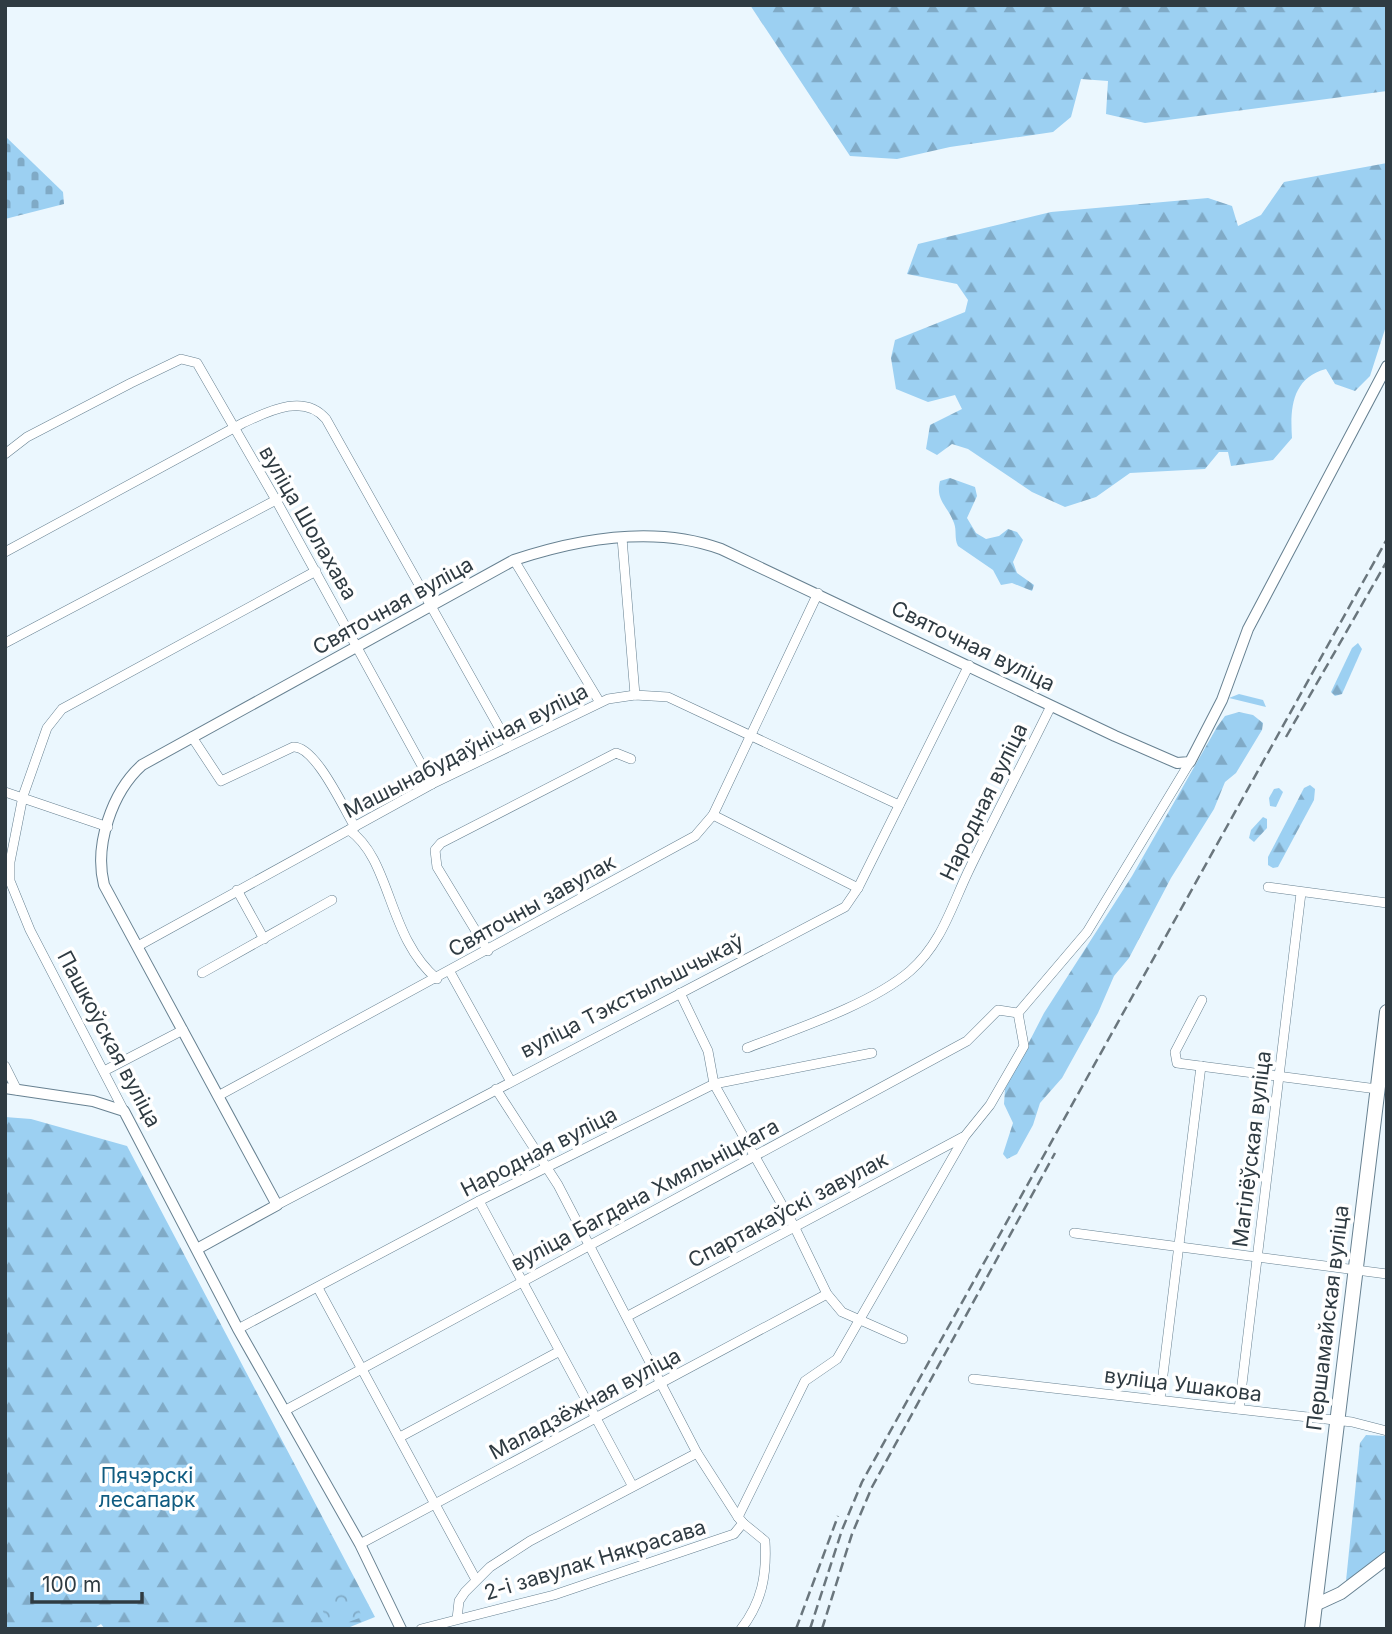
<svg xmlns="http://www.w3.org/2000/svg" width="1392" height="1634" font-family="Inter,sans-serif">
	<style>
		.forest { fill: url(#forest-firs) }
		.cemetery { fill: url(#cemetery-stones) }
		.park { fill: url(#park-crowns) }
		.lines { fill: none; stroke-linecap: round; stroke-linejoin: round }
		.minor-casing { stroke: #678191; stroke-width: 10 }
		.tertiary-casing { stroke: #678191; stroke-width: 12 }
		.secondary-casing { stroke: #678191; stroke-width: 14 }
		.primary-casing { stroke: #678191; stroke-width: 16 }
		.minor { stroke: #fff; stroke-width: 9 }
		.tertiary { stroke: #fff; stroke-width: 10 }
		.secondary { stroke: #fff; stroke-width: 12 }
		.primary { stroke: #fff; stroke-width: 14 }
		.rail { stroke: #6a767d; stroke-width: 2.5; stroke-dasharray: 10 5; stroke-linecap: butt }
		.labels { text-anchor: middle; stroke-width: 7; stroke-linejoin: round; paint-order: stroke }
		.street-label { font-size: 21px; fill: #2f3b42; stroke: #fff }
		.park-label { font-size: 21px; fill: #105c81; stroke: #fff }
	</style>
	<defs>
		<pattern id="forest-firs" width="22" height="20" patternUnits="userSpaceOnUse" patternTransform="scale(1.75)"><rect width="22" height="20" fill="#9cd0f2"/><path d="M5 1l3.5 6h-7zM16 11l3.5 6h-7z" fill="#80aac6"/></pattern>
		<pattern id="cemetery-stones" width="16" height="16" patternUnits="userSpaceOnUse" patternTransform="scale(1.75)"><rect width="16" height="16" fill="#9cd0f2"/><path d="M2 7V4a2 2 0 0 1 4 0v3zM10 15v-3a2 2 0 0 1 4 0v3z" fill="#80aac6"/></pattern>
		<pattern id="park-crowns" width="20" height="18" patternUnits="userSpaceOnUse" patternTransform="scale(1.75)"><rect width="20" height="18" fill="#9cd0f2"/><path d="M2 6a3 3 0 1 1 6 0M12 15a3 3 0 1 1 6 0" fill="none" stroke="#80aac6"/></pattern>
	</defs>
	<rect width="100%" height="100%" fill="#ebf7fe"/>
	<g class="forest">
		<polygon points="750,5 1387,5 1387,91 1145,123 1106,114 1108,81 1081,79 1071,117 1053,132 950,147 897,159 850,156"/>
		<path d="M 1387,163 L 1387,323 L 1370,376 L 1355,391 L 1335,384 L 1326,369 C 1292,378 1290,408 1292,438 L 1273,460 L 1231,466 L 1228,452 L 1219,452 L 1205,469 L 1130,473 L 1096,497 L 1065,507 L 1032,492 L 968,449 L 952,444 L 937,455 L 926,449 L 930,425 L 962,409 L 955,395 L 928,402 L 896,389 L 891,358 L 895,340 L 965,312 L 968,300 L 957,284 L 907,274 L 918,244 L 1051,212 L 1208,198 L 1232,206 L 1238,226 L 1261,215 L 1284,182 Z"/>
		<path d="M 950,478 L 975,487 L 977,496 L 967,518 L 976,533 L 986,539 L 999,536 L 1008,529 L 1017,532 L 1023,540 L 1013,562 L 1017,573 L 1034,585 L 1032,591 L 1012,583 L 1001,585 L 993,570 L 958,546 C 954,538 957,531 954,523 C 948,506 935,501 940,481 Z"/>
		<polygon points="1358,643 1362,649 1342,694 1335,696 1331,692 1352,648"/>
		<polygon points="1239,694 1263,700 1266,707 1229,698"/>
		<polygon points="1239,712 1253,715 1263,723 1262,730 1236,773 1225,782 1214,809 1171,878 1129,958 1114,976 1098,1013 1062,1078 1040,1103 1033,1125 1017,1154 1007,1159 1003,1154 1013,1123 1004,1104 1005,1089 1044,1013 1132,876 1217,727 1225,716"/>
		<polygon points="1310,785 1315,789 1314,800 1278,867 1273,868 1268,865 1268,857 1304,788"/>
		<polygon points="1279,788 1283,792 1276,807 1270,806 1269,798 1274,789"/>
		<polygon points="1263,817 1267,819 1267,828 1254,842 1249,838 1251,830"/>
		<polygon points="5,1117 31,1119 127,1146 375,1617 345,1629 105,1629 101,1624 93,1629 5,1629"/>
		<polygon points="1366,1435 1387,1436 1387,1554 1346,1581 1360,1443"/>
	</g>
	<polygon class="cemetery" points="5,136 63,192 64,204 5,219"/>
	<polygon class="park" points="348,1583 362,1617 330,1629 317,1596"/>
	<g class="lines">
		<g class="minor-casing">
			<g id="minor">
				<polyline points="5,454 27,437 131,383 181,359 197,363 276,500 432,784"/>
				<polyline points="622,538 635,695"/>
				<path d="M 5,552 L 243,423 C 269,411 304,393 326,419 L 509,745"/>
				<polyline points="514,560 599,701"/>
				<polyline points="5,643 276,500"/>
				<path d="M 192,737 L 221,781 L 293,747 C 315,745 344,809 355,827"/>
				<polyline points="5,792 108,827"/>
				<polyline points="713,815 858,888"/>
				<path d="M 349,830 C 392,860 387,937 437,979"/>
				<polyline points="1268,887 1387,903"/>
				<polyline points="237,890 264,939"/>
				<polyline points="138,946 432,784 608,699 635,695 668,697 899,805"/>
				<polyline points="488,951 437,867 435,850 441,843 616,753 631,759"/>
				<polyline points="450,972 510,1080"/>
				<polyline points="202,973 332,900"/>
				<polyline points="680,993 708,1051 714,1084 794,1226 827,1294 842,1312 903,1339"/>
				<polyline points="1202,1000 1175,1052 1177,1063 1377,1089"/>
				<path d="M 747,1048 C 796,1029 870,1005 910,971 C 941,944 951,908 968,872 C 995,816 1024,761 1051,706"/>
				<polyline points="5,1066 17,1090"/>
				<polyline points="104,1071 183,1030"/>
				<polyline points="496,1089 558,1185 697,1453 738,1517"/>
				<polyline points="218,1096 695,836 713,815 818,593"/>
				<polyline points="124,1111 30,930 10,881 10,862 23,796 47,728 62,709 316,571"/>
				<polyline points="479,1201 632,1485"/>
				<polyline points="277,1205 845,907 858,888 969,665"/>
				<polyline points="1074,1233 1387,1274"/>
				<polyline points="318,1288 475,1578"/>
				<polyline points="628,1316 963,1137"/>
				<polyline points="238,1329 479,1201 714,1084 872,1053"/>
				<polyline points="973,1379 1352,1422 1387,1431"/>
				<polyline points="1160,1399 1201,1066"/>
				<polyline points="1239,1409 1301,893"/>
				<polyline points="284,1411 967,1041 998,1010 1018,1013"/>
				<polyline points="400,1437 558,1352"/>
				<polyline points="360,1544 827,1294"/>
				<polyline points="457,1619 459,1601 465,1592 490,1567 530,1541 697,1453"/>
				<polyline points="421,1629 554,1595 734,1534 743,1523 738,1517 805,1381 837,1359 965,1136 990,1105 1024,1046 1018,1013 1087,932 1190,762"/>
				<path d="M 741,1629 C 762,1602 767,1575 765,1541 L 743,1523"/>
			</g>
		</g>
		<g class="tertiary-casing">
			<g id="tertiary">
				<polyline points="5,1088 93,1101 124,1111 238,1329 360,1544 401,1629"/>
				<path d="M 197,1249 L 277,1205 L 104,885 C 94,845 112,792 142,765 L 514,560 C 580,538 655,525 721,549 L 1115,736 L 1177,763 L 1190,762 L 1222,700 L 1248,629 L 1387,366"/>
			</g>
		</g>
		<g class="secondary-casing">
			<polyline id="secondary" points="1315,1605 1341,1593 1387,1558"/>
		</g>
		<g class="primary-casing">
			<polyline id="primary" points="1312,1629 1387,1012"/>
		</g>
		<use href="#minor" class="minor"/>
		<use href="#tertiary" class="tertiary"/>
		<use href="#secondary" class="secondary"/>
		<use href="#primary" class="primary"/>
		<g class="rail">
			<polyline points="1286,737 1387,561"/>
			<polyline points="796,1629 838,1516"/>
			<polyline points="810,1629 842,1530 862,1482 1387,539"/>
			<polyline points="822,1629 852,1534 872,1487 1055,1153"/>
		</g>
	</g>
	<g class="labels">
		<g class="street-label">
			<text transform="translate(308 523) rotate(60)" y="7">вуліца Шолахава</text>
			<text transform="translate(393 606) rotate(-29)" y="7">Святочная вуліца</text>
			<text transform="translate(973 646) rotate(26)" y="7">Святочная вуліца</text>
			<text transform="translate(466 751) rotate(-27)" y="7">Машынабудаўнічая вуліца</text>
			<text transform="translate(984 802) rotate(-64)" y="7">Народная вуліца</text>
			<text transform="translate(532 906) rotate(-29)" y="7">Святочны завулак</text>
			<text transform="translate(632 996) rotate(-27)" y="7">вуліца Тэкстыльшчыкаў</text>
			<text transform="translate(109 1039) rotate(62)" y="7">Пашкоўская вуліца</text>
			<text transform="translate(1252 1149) rotate(-83)" y="7">Магілёўская вуліца</text>
			<text transform="translate(539 1152) rotate(-27)" y="7">Народная вуліца</text>
			<text transform="translate(645 1195) rotate(-28)" y="7">вуліца Багдана Хмяльніцкага</text>
			<text transform="translate(788 1210) rotate(-28)" y="7">Спартакаўскі завулак</text>
			<text transform="translate(1328 1318) rotate(-83)" y="7">Першамайская вуліца</text>
			<text transform="translate(1183 1385) rotate(7)" y="7">вуліца Ушакова</text>
			<text transform="translate(585 1404) rotate(-28)" y="7">Маладзёжная вуліца</text>
			<text transform="translate(595 1560) rotate(-17)" y="7">2-і завулак Някрасава</text>
		</g>
		<g class="park-label">
			<text x="147" y="1483">Пячэрскі<tspan x="147" dy="24">лесапарк</tspan></text>
		</g>
	</g>
	<rect width="1392" height="1634" fill="none" stroke="#2f3b42" stroke-width="14"/>
	<path d="M32 1592v10h110v-10" fill="none" stroke="#2f3b42" stroke-width="3.5"/>
	<text x="42" y="1592" font-size="21" fill="#2f3b42" stroke="#ffffff" stroke-width="5" paint-order="stroke">100 m</text>
</svg>
